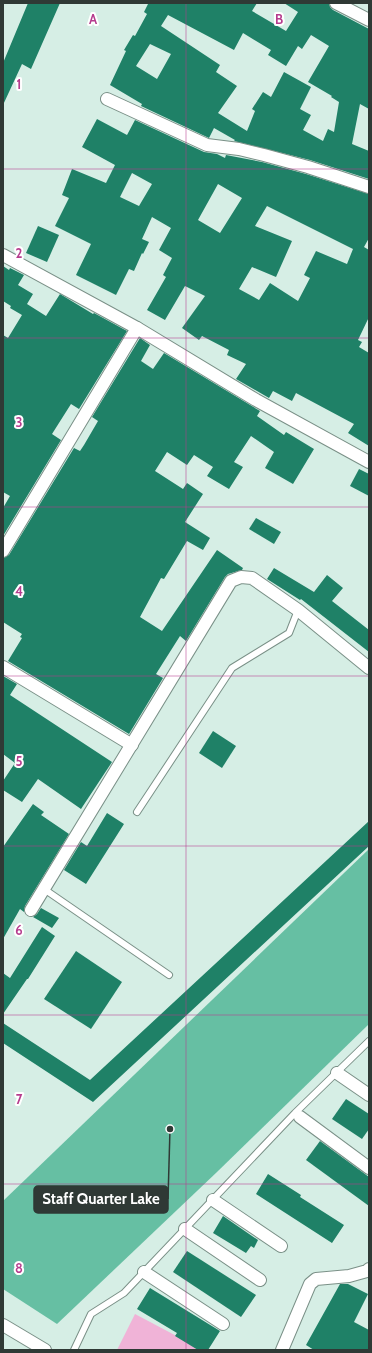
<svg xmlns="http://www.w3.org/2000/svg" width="372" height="1353" font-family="Cabin,sans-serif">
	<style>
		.green { fill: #f0b3d7 }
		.water { fill: #66bfa3 }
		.building { fill: #1f8167; fill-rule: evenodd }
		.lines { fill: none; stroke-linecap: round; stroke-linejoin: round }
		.lane-casing { stroke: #7a9087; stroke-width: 8 }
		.street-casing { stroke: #7a9087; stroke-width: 14 }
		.lane { stroke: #fff; stroke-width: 6 }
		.street { stroke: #fff; stroke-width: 12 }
		.grid { fill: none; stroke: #b63c8e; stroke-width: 1; stroke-opacity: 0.55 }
		.grid-label { font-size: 13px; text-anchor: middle; font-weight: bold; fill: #b63c8e; stroke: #fff; stroke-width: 4; stroke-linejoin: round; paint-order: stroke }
		.leader { fill: none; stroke: #2f3935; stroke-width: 1.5 }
		.callout-dot { fill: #2f3935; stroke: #fff; stroke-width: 1.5 }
		.callout { fill: #2f3935; stroke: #2f3935; stroke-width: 1.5 }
		.callout-label { font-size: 15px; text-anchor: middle; font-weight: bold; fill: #fff }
	</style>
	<rect width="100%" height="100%" fill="#d6eee5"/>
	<polygon class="green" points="135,1314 203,1350 117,1350"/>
	<polygon class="water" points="369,849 369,1024 217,1172 57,1324 3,1289 3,1201"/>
	<g class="building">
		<polygon points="28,3 60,3 31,69 22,64 3,105 3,63"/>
		<path d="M 146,3 L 257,3 L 252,11 L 286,31 L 298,12 L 284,3 L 329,3 L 330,7 L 333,10 L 369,29 L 369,109 L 360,104 L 352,144 L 369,151 L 369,179 L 310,160 L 234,141 L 235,140 L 214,128 L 209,138 L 141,106 L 142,104 L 110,85 L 126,51 L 124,50 L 133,35 L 135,36 L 147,14 L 144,12 L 148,4 ZM 168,15 L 234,50 L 243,33 L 271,50 L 268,55 L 286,66 L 298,46 L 302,49 L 311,35 L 329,46 L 308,82 L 332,96 L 331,97 L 339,102 L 334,132 L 328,129 L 323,141 L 303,130 L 311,115 L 300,109 L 311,87 L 284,72 L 271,97 L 263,92 L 252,109 L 255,111 L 247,131 L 218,113 L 237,86 L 216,72 L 220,65 L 161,26 ZM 150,44 L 171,54 L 157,79 L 136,66 Z"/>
		<path d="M 97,119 L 127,135 L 135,120 L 204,152 L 217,154 L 225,158 L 226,155 L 262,162 L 306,174 L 369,194 L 369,238 L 364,247 L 369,250 L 369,317 L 358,340 L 362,342 L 359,347 L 369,353 L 369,446 L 348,433 L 354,424 L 296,393 L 292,401 L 273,391 L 269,398 L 236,379 L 246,364 L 227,355 L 229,350 L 202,336 L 199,340 L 182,328 L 205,296 L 185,286 L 165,320 L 147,310 L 166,277 L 163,275 L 172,258 L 159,250 L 171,228 L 152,217 L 142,239 L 149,242 L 143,254 L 142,253 L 134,271 L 129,269 L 116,295 L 76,275 L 91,244 L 55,226 L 69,198 L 62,195 L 72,169 L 106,183 L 115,165 L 82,147 ZM 132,173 L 152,184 L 139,206 L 120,197 ZM 218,184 L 242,198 L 220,233 L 198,220 ZM 267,206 L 353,249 L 347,264 L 316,251 L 304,275 L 310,278 L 298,301 L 270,283 L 259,300 L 239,289 L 252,267 L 276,277 L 292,241 L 255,226 Z"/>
		<polygon points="38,226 59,235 47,262 26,253"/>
		<polygon points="3,266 9,270 10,268 24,275 18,285 33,294 27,304 46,316 60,294 93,314 94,313 127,331 79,409 71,404 52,434 61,440 3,536 3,508 10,496 3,492 3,335 8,338 22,315 10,308 11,306 3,301"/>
		<polygon points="140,338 150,345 141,361 153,369 164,353 260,411 257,416 284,435 286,432 314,449 293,484 265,468 274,452 251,436 234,462 243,467 229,489 207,476 213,467 194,455 187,465 167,452 155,471 183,489 187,483 203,494 185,522 210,538 203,550 187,541 164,579 161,578 140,617 162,631 217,550 243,568 242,570 228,574 225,577 186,641 180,636 156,674 163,678 129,734 8,661 22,638 20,637 22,634 3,622 3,558 9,555 74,448 80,451 84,445 98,421 92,417"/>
		<polygon points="359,469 369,474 369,496 350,486"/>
		<polygon points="256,518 281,532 274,544 249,529"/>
		<polygon points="274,568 314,592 327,575 343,588 332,601 369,630 369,652 301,599 300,600 267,579"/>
		<polygon points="3,676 17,684 10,695 112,762 81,809 38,779 22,802 3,790 3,781 15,763 3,754"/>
		<polygon points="213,731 236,746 222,768 199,753"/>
		<polygon points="33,804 44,812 41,815 69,834 25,906 24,912 20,909 3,939 3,847"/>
		<polygon points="107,813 124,824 86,884 64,870 81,842 87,846"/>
		<polygon points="369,821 369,846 93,1102 3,1043 3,1023 90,1080"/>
		<polygon points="41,908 59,918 52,928 33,917 37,914"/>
		<polygon points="42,927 55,936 28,979 27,979 3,1014 3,973 10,978"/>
		<polygon points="76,951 122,982 91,1029 44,999"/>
		<polygon points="346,1099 369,1114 369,1129 362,1139 332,1119"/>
		<polygon points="320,1141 369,1177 369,1206 306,1160"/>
		<polygon points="268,1174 301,1195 300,1197 344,1225 332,1243 256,1194"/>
		<polygon points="223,1216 258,1240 254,1248 251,1246 246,1253 213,1233"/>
		<polygon points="187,1251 256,1295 241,1317 173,1272"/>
		<polygon points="340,1284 348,1284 368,1294 354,1322 369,1330 369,1350 314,1350 306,1345"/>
		<polygon points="150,1288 220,1331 208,1350 198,1350 175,1336 177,1333 137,1309"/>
	</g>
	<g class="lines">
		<g class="lane-casing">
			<g id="lane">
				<polyline points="137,812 232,668 289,633 298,610"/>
				<polyline points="44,889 169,975"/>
				<polyline points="74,1350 91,1314 124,1293 295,1113 369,1041"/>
			</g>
		</g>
		<g class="street-casing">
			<g id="street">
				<polyline points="336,3 369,20"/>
				<polyline points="107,99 207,145 239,149 264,155 308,167 369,187"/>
				<polyline points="3,255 137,328 256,400 369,462"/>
				<polyline points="3,551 137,328"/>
				<polyline points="3,667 132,745"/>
				<polyline points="31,910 231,581 241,577 252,578 298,610 369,668"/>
				<polyline points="337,1073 369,1095"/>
				<polyline points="300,1117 369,1168"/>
				<polyline points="213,1200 281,1246"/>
				<polyline points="185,1229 260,1280"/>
				<polyline points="144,1272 223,1324"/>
				<polyline points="3,1325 45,1350"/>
				<polyline points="282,1350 310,1284 316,1279 349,1276 367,1271 369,1269"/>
			</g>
		</g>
		<use href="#lane" class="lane"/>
		<use href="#street" class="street"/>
	</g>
	<path class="grid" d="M 186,3 L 186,1350M 3,169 L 369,169M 3,338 L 369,338M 3,507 L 369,507M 3,676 L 369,676M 3,846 L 369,846M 3,1015 L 369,1015M 3,1184 L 369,1184"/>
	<g class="grid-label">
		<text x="93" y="24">A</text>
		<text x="279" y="24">B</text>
		<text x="19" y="89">1</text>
		<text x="19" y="258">2</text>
		<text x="19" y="427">3</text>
		<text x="19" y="596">4</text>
		<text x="19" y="766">5</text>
		<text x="19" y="935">6</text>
		<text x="19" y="1104">7</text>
		<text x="19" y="1273">8</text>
	</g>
	<path class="leader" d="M170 1129L168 1199"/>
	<circle class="callout-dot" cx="170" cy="1129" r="4"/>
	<rect class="callout" x="34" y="1186" width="134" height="27" rx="4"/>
	<g class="callout-label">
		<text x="101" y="1204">Staff Quarter Lake</text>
	</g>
	<rect width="372" height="1353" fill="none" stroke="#2f3935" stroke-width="8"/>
</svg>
